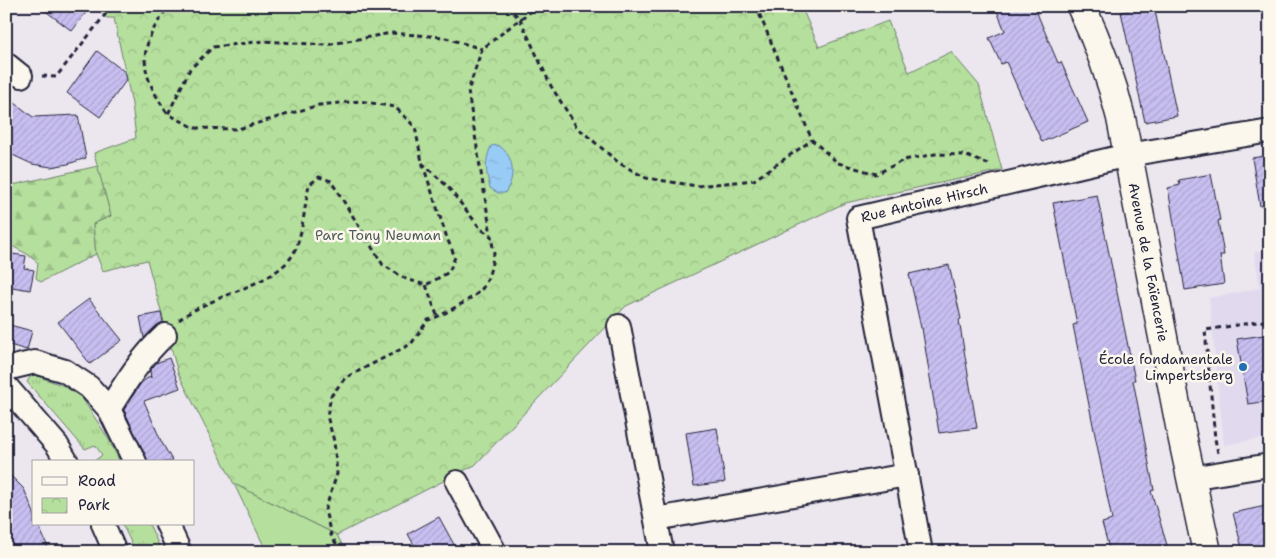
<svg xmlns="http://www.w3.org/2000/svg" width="1276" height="558" font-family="'Shantell Sans',sans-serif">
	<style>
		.built { fill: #e1daef }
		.grass { fill: url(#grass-tufts); stroke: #6c806c }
		.forest { fill: url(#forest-firs); stroke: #6c806c }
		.park { fill: url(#park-crowns); stroke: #6c806c }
		.garden { fill: #b5df9c; stroke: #6c806c }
		.water { fill: url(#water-ripples); stroke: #6987ab }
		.building { fill: url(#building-hatch); stroke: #22223b }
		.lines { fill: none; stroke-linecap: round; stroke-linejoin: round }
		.minor-casing { stroke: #22223b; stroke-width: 26 }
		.secondary-casing { stroke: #22223b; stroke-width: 31 }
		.path { stroke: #22223b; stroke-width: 3; stroke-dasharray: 5 4; stroke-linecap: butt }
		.minor { stroke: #fbf7ec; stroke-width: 22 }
		.secondary { stroke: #fbf7ec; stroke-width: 28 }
		.poi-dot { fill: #1f6fb2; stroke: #fbf7ec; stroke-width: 2 }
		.labels { text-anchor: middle; stroke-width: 5; stroke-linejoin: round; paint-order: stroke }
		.street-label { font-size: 14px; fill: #22223b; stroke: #fbf7ec }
		.park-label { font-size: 14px; fill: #4e5b58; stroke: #fbf7ec }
		.poi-label { font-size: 14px; fill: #22223b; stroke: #fbf7ec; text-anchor: end }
	</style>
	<defs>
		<pattern id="grass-tufts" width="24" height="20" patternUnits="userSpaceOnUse" patternTransform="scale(1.25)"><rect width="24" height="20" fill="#b5df9c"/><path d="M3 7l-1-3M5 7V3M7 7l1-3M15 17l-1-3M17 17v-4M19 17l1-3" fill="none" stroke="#9bbf87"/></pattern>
		<pattern id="forest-firs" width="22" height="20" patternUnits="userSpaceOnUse" patternTransform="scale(1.25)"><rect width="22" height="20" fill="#b5df9c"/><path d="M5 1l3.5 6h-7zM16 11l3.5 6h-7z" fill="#9bbf87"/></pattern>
		<pattern id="park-crowns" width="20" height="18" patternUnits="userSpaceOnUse" patternTransform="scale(1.25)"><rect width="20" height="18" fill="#b5df9c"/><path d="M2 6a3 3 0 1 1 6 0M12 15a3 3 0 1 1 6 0" fill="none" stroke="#9bbf87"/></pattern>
		<pattern id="water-ripples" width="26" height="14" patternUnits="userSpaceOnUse" patternTransform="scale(1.25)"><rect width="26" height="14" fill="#98cbf5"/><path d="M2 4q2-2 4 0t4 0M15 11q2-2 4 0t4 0" fill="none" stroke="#83aed3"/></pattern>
		<pattern id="building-hatch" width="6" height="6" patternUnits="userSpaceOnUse" patternTransform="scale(1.25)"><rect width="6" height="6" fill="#c8bff1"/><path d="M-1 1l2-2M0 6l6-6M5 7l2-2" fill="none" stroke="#aca4d0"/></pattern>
	</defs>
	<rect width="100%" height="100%" fill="#ece6ee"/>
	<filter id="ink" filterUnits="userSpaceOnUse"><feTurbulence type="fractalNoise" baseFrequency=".02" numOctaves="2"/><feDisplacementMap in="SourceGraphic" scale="10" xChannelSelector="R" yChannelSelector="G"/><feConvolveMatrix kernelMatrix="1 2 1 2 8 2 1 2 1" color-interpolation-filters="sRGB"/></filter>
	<g filter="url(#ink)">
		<polygon class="built" points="1270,250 1270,437 1224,445 1209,298 1260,288 1254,252"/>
		<g class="grass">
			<polygon points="32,374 64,386 82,398 108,438 120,462 93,462 102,455 95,445 85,449 27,382"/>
			<polygon points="122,524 149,524 162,552 136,552"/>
		</g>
		<polygon class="forest" points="98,166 111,216 93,224 96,254 41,282 36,278 38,263 27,254 12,246 12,238 6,233 6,185 8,186"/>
		<polygon class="park" points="103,6 801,6 819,47 888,21 909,72 951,52 979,85 1002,170 845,203 626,306 475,465 337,535 234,484 178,373 147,260 103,271 96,254 93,224 111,216 94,153 136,138 132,104 114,18 107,18 98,10"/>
		<polygon class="garden" points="234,484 337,535 346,552 267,552"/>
		<path class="water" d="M 498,145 C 515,156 516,177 505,193 L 498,193 L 490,188 C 486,171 484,163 491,146 Z"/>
		<g class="building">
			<polygon points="39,6 91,6 72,31"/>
			<polygon points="995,6 1034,6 1058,63 1061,62 1088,122 1042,142 1006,62 1001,64 989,38 1005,31"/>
			<polygon points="1147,6 1154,6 1177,116 1145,122 1121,12"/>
			<polygon points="97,51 125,72 127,79 100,117 67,93"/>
			<polygon points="6,96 33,117 78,115 86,158 68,164 51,167 32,164 6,152"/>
			<polygon points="1270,155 1270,205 1260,206 1252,158"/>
			<polygon points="1211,174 1220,220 1218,221 1224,255 1220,255 1224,284 1185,290 1168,188 1180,185 1179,180"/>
			<polygon points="1097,195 1135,380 1133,380 1154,490 1151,491 1169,552 1110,552 1102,523 1112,520 1073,325 1077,324 1053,203"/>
			<polygon points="6,253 26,256 24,268 34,270 30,290 6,286"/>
			<polygon points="949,265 961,319 959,320 977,428 939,433 922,328 921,328 909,274"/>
			<polygon points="89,299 122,340 90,364 58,322"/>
			<polygon points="161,313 163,322 156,326 144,338 140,317"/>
			<polygon points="6,324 32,331 27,350 6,344"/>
			<polygon points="1270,334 1270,401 1248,404 1237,339"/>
			<polygon points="169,358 180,388 144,401 161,441 173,462 148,462 124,410 141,383 150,376 151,378 150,371 156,363"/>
			<polygon points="717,428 725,482 694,486 686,433"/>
			<polygon points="6,471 24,489 34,513 34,524 38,524 50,552 6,552"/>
			<polygon points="1270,505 1270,552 1243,552 1233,513"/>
			<polygon points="439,517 458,552 418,552 408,534"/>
		</g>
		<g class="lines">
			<g class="minor-casing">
				<g id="minor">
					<polyline points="6,64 21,76"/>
					<polyline points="619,326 662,552"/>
					<polyline points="6,369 35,362 65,371 89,387 109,409 135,462"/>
					<polyline points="6,386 57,445 67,462"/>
					<path d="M 109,409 C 126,382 142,356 165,335"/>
					<polyline points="1190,478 1270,465"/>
					<polyline points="457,482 495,552"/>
					<polyline points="656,519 907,475"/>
					<polyline points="103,524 115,552"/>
					<polyline points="167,524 180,552"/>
					<path id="s1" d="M 921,552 L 858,218 L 1128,155 L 1270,131"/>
				</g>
			</g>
			<g class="secondary-casing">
				<g id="secondary">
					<path id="s2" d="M 1081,6 C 1099,44 1111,77 1121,118 L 1180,426 L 1207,552"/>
				</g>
			</g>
			<g class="path">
				<polyline points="507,6 520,19 551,86 576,126 619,163 646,178 697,186 754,180 812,140"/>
				<polyline points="756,6 812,140 838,163 876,174 904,160 935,154 964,155 988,164"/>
				<polyline points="42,76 56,77 112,6"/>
				<path d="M 167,113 C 138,70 137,48 169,6"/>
				<polyline points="422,163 447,186 481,229 491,236"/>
				<polyline points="426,285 438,318"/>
				<path d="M 179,320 C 208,296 272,286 292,256 C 302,242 305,203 309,185 L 319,177 L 331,181 L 383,265 L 406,279 L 426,285 L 449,272 L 455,257 L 447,238 L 422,162 L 415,127 L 395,107 L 360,101 L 319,105 L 238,129 L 195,128 L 168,114 L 190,69 L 213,47 L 264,41 L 326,45 L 391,33 L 443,37 L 482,49"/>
				<polyline points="1218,453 1215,439 1205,330 1270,320"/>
				<path d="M 341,552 L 331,535 L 325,510 L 337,474 L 334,441 L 327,416 L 331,396 L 345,378 L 411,344 L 428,320 C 438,318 472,299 480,291 C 489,282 491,266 494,254 L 468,91 L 482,49 L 520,19 L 539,6"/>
			</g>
			<use href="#minor" class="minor"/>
			<use href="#secondary" class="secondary"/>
		</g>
	</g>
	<circle class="poi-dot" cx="1243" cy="367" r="5"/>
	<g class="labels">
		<g class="street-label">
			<text dy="5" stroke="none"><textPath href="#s1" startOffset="408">Rue Antoine Hirsch</textPath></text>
			<text dy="5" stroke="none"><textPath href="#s2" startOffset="266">Avenue de la Faïencerie</textPath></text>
		</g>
		<g class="park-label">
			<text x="378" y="240">Parc Tony Neuman</text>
		</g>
		<g class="poi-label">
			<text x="1233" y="364">École fondamentale<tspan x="1233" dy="16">Limpertsberg</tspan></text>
		</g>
	</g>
	<rect width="1276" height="558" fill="none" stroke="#fbf7ec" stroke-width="25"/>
	<rect x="12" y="12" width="1251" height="533" fill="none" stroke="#22223b" stroke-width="2" filter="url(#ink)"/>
	<rect x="32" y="460" width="162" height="65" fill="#fbf7ec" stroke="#a4a2a5"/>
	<rect x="42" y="477" width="25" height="8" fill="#fbf7ec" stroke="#a4a2a5"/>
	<text x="78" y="486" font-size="15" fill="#22223b">Road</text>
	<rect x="42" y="498" width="25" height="15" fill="url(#park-crowns)" stroke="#a4a2a5"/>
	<text x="78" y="510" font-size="15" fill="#22223b">Park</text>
</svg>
